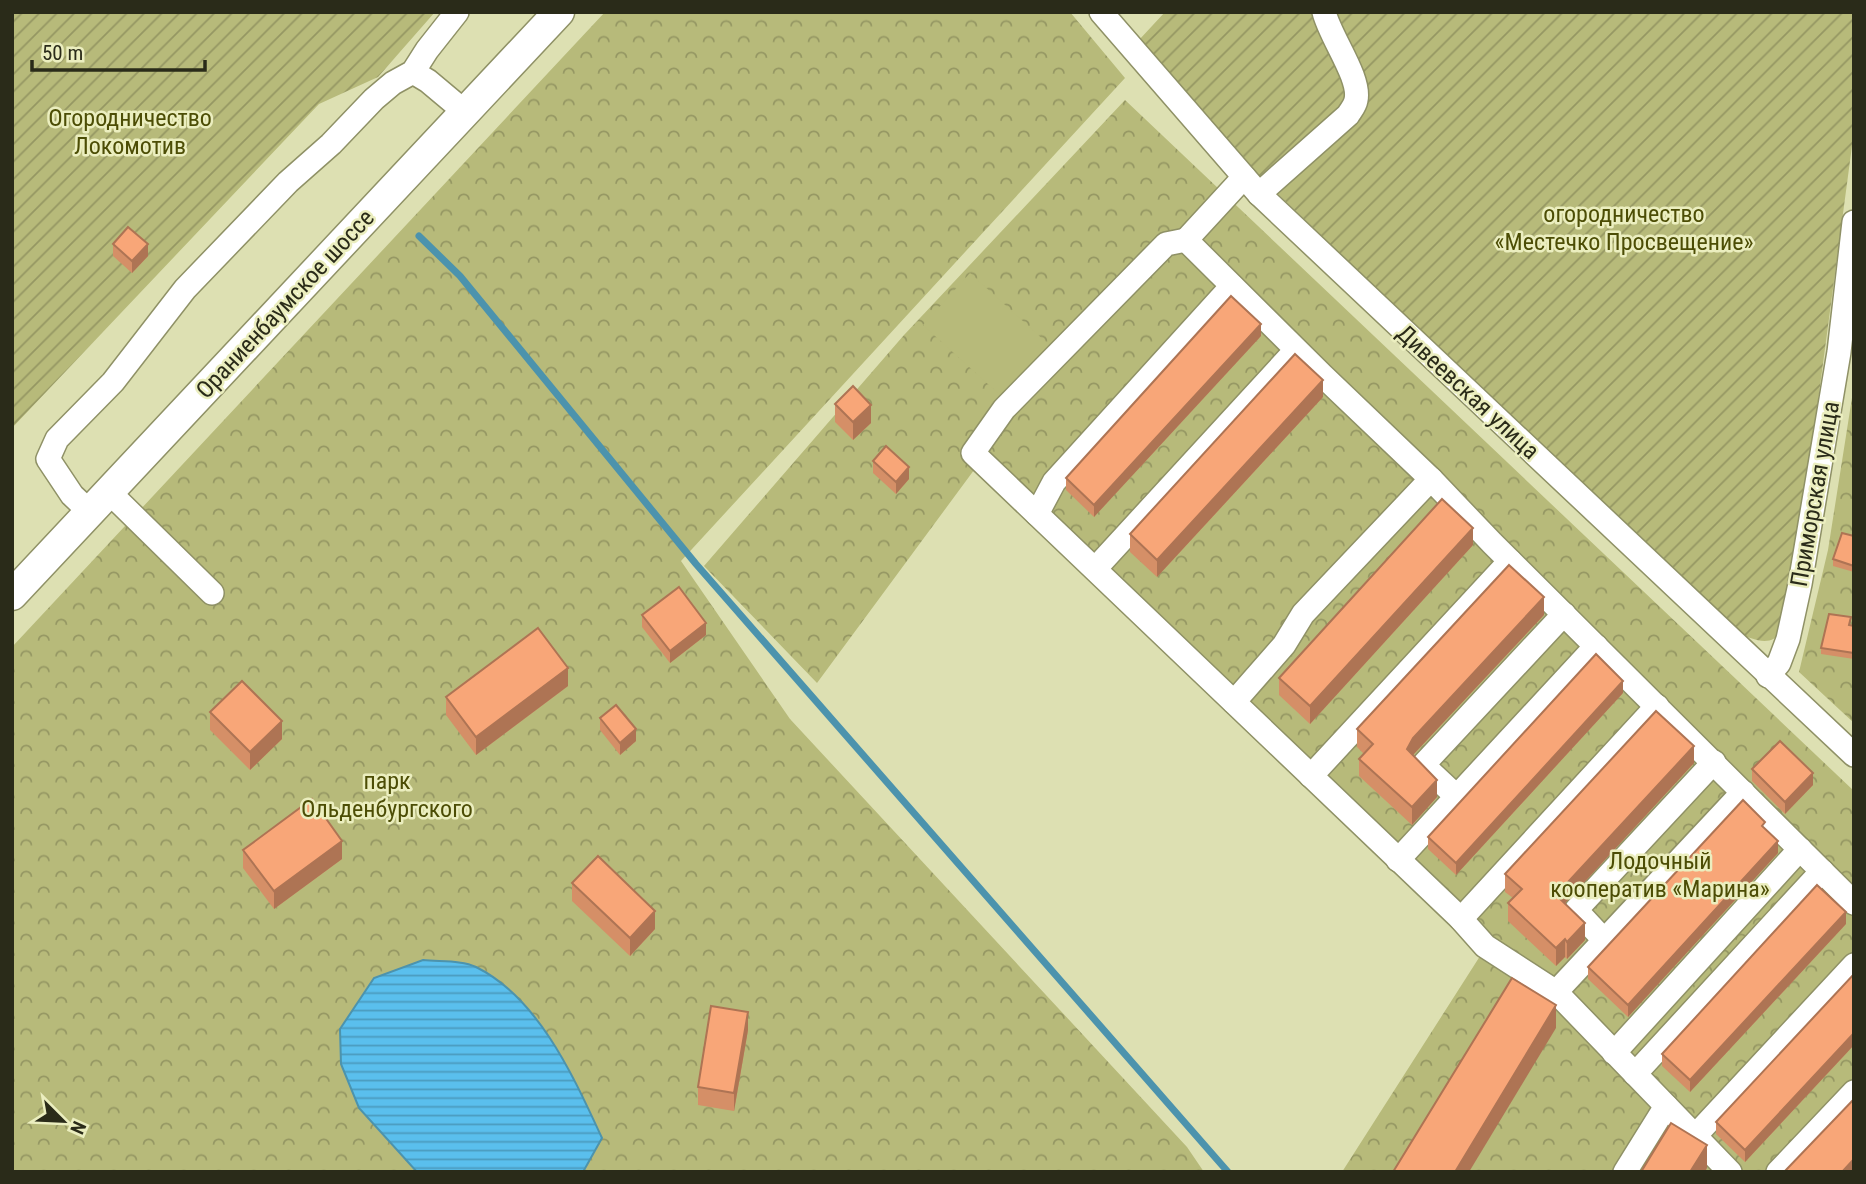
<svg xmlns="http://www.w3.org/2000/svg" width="1866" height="1184" font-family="'Roboto Condensed',sans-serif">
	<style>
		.park { fill: url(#park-crowns) }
		.garden { fill: url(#garden-furrows) }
		.pitch { fill: #b7ba7a }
		.water { fill: url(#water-rules); stroke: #4c93ad; stroke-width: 2 }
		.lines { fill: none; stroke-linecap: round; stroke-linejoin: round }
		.stream { stroke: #4c93ad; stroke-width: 7 }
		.minor-casing { stroke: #8f9166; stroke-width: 26 }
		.major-casing { stroke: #8f9166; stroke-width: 33 }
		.minor { stroke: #fff; stroke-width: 23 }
		.major { stroke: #fff; stroke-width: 30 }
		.wall { fill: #d58f67 }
		.shaded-wall { fill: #ae7454 }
		.building { fill: #f8a678; stroke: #ae7454; stroke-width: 2 }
		.labels { text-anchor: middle; stroke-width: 5; stroke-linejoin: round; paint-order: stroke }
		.park-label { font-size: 24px; fill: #4c4d05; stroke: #ebeebf }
		.street-label { font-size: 24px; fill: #2a2b19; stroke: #ebeebf }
	</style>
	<defs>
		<pattern id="park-crowns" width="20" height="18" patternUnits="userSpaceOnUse" patternTransform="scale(1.75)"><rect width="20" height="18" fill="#b7ba7a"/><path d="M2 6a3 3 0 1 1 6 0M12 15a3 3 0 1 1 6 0" fill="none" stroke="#959763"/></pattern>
		<pattern id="garden-furrows" width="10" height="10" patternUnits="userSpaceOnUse" patternTransform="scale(1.75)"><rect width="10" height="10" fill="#b7ba7a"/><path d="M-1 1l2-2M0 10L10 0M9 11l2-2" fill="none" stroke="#959763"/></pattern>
		<pattern id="water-rules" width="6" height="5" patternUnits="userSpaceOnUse" patternTransform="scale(1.75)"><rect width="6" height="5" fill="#5abfed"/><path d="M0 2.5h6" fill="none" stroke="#4b9bbf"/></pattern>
	</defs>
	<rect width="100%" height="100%" fill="#dde0b2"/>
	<g class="park">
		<polygon points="605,12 1070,12 1125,78 681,561 790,719 1187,1147 1204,1172 12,1172 12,647"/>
		<polygon points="1125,100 1854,791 1854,1172 1342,1172 1482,953 977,466 817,683 704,566 904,335"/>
		<polygon points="1854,385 1854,723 1799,672 1828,550"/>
	</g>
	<g class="garden">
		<polygon points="12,12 435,12 378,77 319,104 12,428"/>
		<path d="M 1165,12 L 1854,12 L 1854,131 L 1794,581 C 1782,626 1787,660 1731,629 L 1256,173 L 1139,40 Z"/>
	</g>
	<polygon class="pitch" points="970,273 1047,343 1000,395 923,325"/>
	<path class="water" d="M 423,960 C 438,962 462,960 476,967 C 539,998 574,1078 602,1138 L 583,1172 L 417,1172 L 359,1108 L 341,1064 L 340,1029 L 374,978 Z"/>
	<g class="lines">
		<polyline class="stream" points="419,236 460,276 696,564 1228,1172"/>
		<g class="minor-casing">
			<g id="minor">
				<polyline points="1101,12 1259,194 1854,755"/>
				<polyline points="413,72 428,81 465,112"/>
				<polyline points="1244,177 1186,240 1322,375 1431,479 1492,543 1854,903"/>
				<path d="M 1259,194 L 1348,115 C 1351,110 1355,106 1356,100 C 1361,78 1330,37 1324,12"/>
				<polyline points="1186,240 1166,244 1004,409 973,453 1461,919 1485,946 1556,992 1730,1172"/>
				<polyline points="109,492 212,593"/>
				<polyline points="90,512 72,495 48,459 57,439 113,382 185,289 288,182 331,144 374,99 393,83 413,72 427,50 457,12"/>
				<polyline points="1037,514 1054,482 1232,286"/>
				<polyline points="1095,569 1296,350"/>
				<polyline points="1768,676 1779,663 1788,639 1800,584 1839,352 1854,222"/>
				<polyline points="1234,702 1284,645 1303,614 1431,479"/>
				<polyline points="1311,776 1510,561"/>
				<polyline points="1456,796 1423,765 1564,614"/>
				<polyline points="1398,860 1596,646"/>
				<polyline points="1461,919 1657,706"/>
				<polyline points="1604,940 1576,910 1714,762"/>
				<polyline points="1556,992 1743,792"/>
				<polyline points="1614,1053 1800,849"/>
				<polyline points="1635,1074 1822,871"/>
				<polyline points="1695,1136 1854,965"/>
				<polyline points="1625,1172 1666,1106"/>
				<polyline points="1778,1172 1854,1092"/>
			</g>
		</g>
		<g class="major-casing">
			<polyline id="major" points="12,595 559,12"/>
		</g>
		<use href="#minor" class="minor"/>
		<use href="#major" class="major"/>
	</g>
	<g class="wall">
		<polygon points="113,244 148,256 132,273 113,256"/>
		<polygon points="1261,336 1094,517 1066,490 1066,478"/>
		<polygon points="1323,397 1157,577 1130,552 1130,534"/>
		<polygon points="835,404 871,423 853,440 835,422"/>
		<polygon points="873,461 909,479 896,494 873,473"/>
		<polygon points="1854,536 1854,572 1833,566 1833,559"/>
		<polygon points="1473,545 1310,724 1279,695 1279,678"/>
		<polygon points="642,615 706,635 670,663 642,627"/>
		<polygon points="1544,615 1413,755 1437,797 1412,825 1359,776 1359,759 1364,754 1357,747 1357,729"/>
		<polygon points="1850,625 1854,626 1854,659 1821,654 1821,648"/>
		<polygon points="568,686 476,755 446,715 446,697"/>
		<polygon points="1623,693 1456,875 1428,849 1428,837"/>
		<polygon points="210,712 282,739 250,770 210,730"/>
		<polygon points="600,718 636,741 620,755 600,730"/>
		<polygon points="1694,763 1565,903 1585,940 1567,959 1565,957 1556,966 1508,921 1508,903 1513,898 1505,892 1505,874"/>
		<polygon points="1752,769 1813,785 1785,814 1752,781"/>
		<polygon points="1765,829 1778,853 1628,1017 1588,979 1588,967"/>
		<polygon points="243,850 342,859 274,909 243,868"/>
		<polygon points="572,883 655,929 630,956 572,901"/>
		<polygon points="1846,924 1690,1092 1662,1066 1662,1054"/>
		<polygon points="1854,974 1854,1045 1745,1162 1716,1134 1716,1122"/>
		<polygon points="748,1030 734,1111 698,1105 698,1087"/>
	</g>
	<g class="shaded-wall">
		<polygon points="148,244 148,256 132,273 132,261"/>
		<polygon points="1261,324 1261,336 1094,517 1094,505"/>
		<polygon points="1323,380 1323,397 1157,577 1157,560"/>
		<polygon points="871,405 871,423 853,440 853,422"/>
		<polygon points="909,467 909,479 896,494 896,482"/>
		<polygon points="1473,528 1473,545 1310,724 1310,706"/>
		<polygon points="1544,597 1544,615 1413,755 1407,749 1413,738"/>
		<polygon points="706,623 706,635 670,663 670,651"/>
		<polygon points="568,668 568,686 476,755 476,737"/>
		<polygon points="1623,681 1623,693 1456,875 1456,863"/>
		<polygon points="282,721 282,739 250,770 250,752"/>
		<polygon points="636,729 636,741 620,755 620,743"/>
		<polygon points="1694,746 1694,763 1556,913 1556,895"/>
		<polygon points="1813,773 1813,785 1785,814 1785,802"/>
		<polygon points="1437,780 1437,797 1412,825 1412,807"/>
		<polygon points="342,841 342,859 274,909 274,891"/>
		<polygon points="1778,841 1778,853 1628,1017 1628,1005"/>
		<polygon points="655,911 655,929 630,956 630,938"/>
		<polygon points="1846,912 1846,924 1690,1092 1690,1080"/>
		<polygon points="1585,923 1585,940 1567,959 1567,942"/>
		<polygon points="1565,939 1565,957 1556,966 1556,948"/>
		<polygon points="1556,1005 1556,1028 1469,1172 1455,1172"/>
		<polygon points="748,1012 748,1030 734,1111 734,1093"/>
		<polygon points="1854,1033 1854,1045 1745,1162 1745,1150"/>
		<polygon points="1707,1145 1707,1168 1705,1172 1690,1172"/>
		<polygon points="1854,1159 1854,1172 1842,1172"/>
	</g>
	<g class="building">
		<polygon points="128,227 148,244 132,261 113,244"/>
		<polygon points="1231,296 1261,324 1094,505 1066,478"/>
		<polygon points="1295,354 1323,380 1157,560 1130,534"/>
		<polygon points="853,386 871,405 853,422 835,404"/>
		<polygon points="886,446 909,467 896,482 873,461"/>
		<polygon points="1442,499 1473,528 1310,706 1279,678"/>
		<polygon points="1842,533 1854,536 1854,566 1833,559"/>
		<polygon points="1509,565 1544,597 1413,738 1407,749 1437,780 1412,807 1359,759 1373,744 1357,729"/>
		<polygon points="679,587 706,623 670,651 642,615"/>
		<polygon points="1829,614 1851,617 1849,625 1854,626 1854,653 1821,648"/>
		<polygon points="538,628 568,668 476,737 446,697"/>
		<polygon points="1596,654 1623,681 1456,863 1428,837"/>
		<polygon points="242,681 282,721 250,752 210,712"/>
		<polygon points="616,705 636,729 620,743 600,718"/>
		<polygon points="1656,711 1694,746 1556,895 1585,923 1567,942 1565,939 1556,948 1508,903 1522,889 1505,874"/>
		<polygon points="1780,741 1813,773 1785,802 1752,769"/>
		<polygon points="312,799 342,841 274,891 243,850"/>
		<polygon points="1743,800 1765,822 1762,826 1778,841 1628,1005 1588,967"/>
		<polygon points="598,856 655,911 630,938 572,883"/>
		<polygon points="1817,885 1846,912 1690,1080 1662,1054"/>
		<polygon points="1854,974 1854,1033 1745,1150 1716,1122"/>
		<polygon points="1512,978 1556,1005 1455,1172 1393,1172"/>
		<polygon points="711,1006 748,1012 734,1093 698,1087"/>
		<polygon points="1854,1099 1854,1159 1842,1172 1784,1172"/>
		<polygon points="1671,1123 1707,1145 1690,1172 1641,1172"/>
	</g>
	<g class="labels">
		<g class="park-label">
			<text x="130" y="126">Огородничество<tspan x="130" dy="28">Локомотив</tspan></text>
			<text x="1624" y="222">огородничество<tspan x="1624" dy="28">«Местечко Просвещение»</tspan></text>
			<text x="387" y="789">парк<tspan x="387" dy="28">Ольденбургского</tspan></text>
			<text x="1660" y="869">Лодочный<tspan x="1660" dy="28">кооператив «Марина»</tspan></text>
		</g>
		<g class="street-label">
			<text transform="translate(285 304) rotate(-47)" y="8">Ораниенбаумское шоссе</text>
			<text transform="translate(1468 392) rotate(43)" y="8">Дивеевская улица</text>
			<text transform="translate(1815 494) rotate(-80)" y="8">Приморская улица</text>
		</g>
	</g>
	<rect width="1866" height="1184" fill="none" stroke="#2a2b19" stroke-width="28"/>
	<g transform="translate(63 1121) rotate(114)" stroke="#ebeebf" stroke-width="5" paint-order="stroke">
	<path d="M0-5L12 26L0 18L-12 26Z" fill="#2a2b19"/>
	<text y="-10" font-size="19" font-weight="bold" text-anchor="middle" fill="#2a2b19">N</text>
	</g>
	<path d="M32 60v10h173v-10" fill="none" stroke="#2a2b19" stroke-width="3.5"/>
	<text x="42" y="60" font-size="21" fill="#2a2b19" stroke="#ebeebf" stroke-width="5" paint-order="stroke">50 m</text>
</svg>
